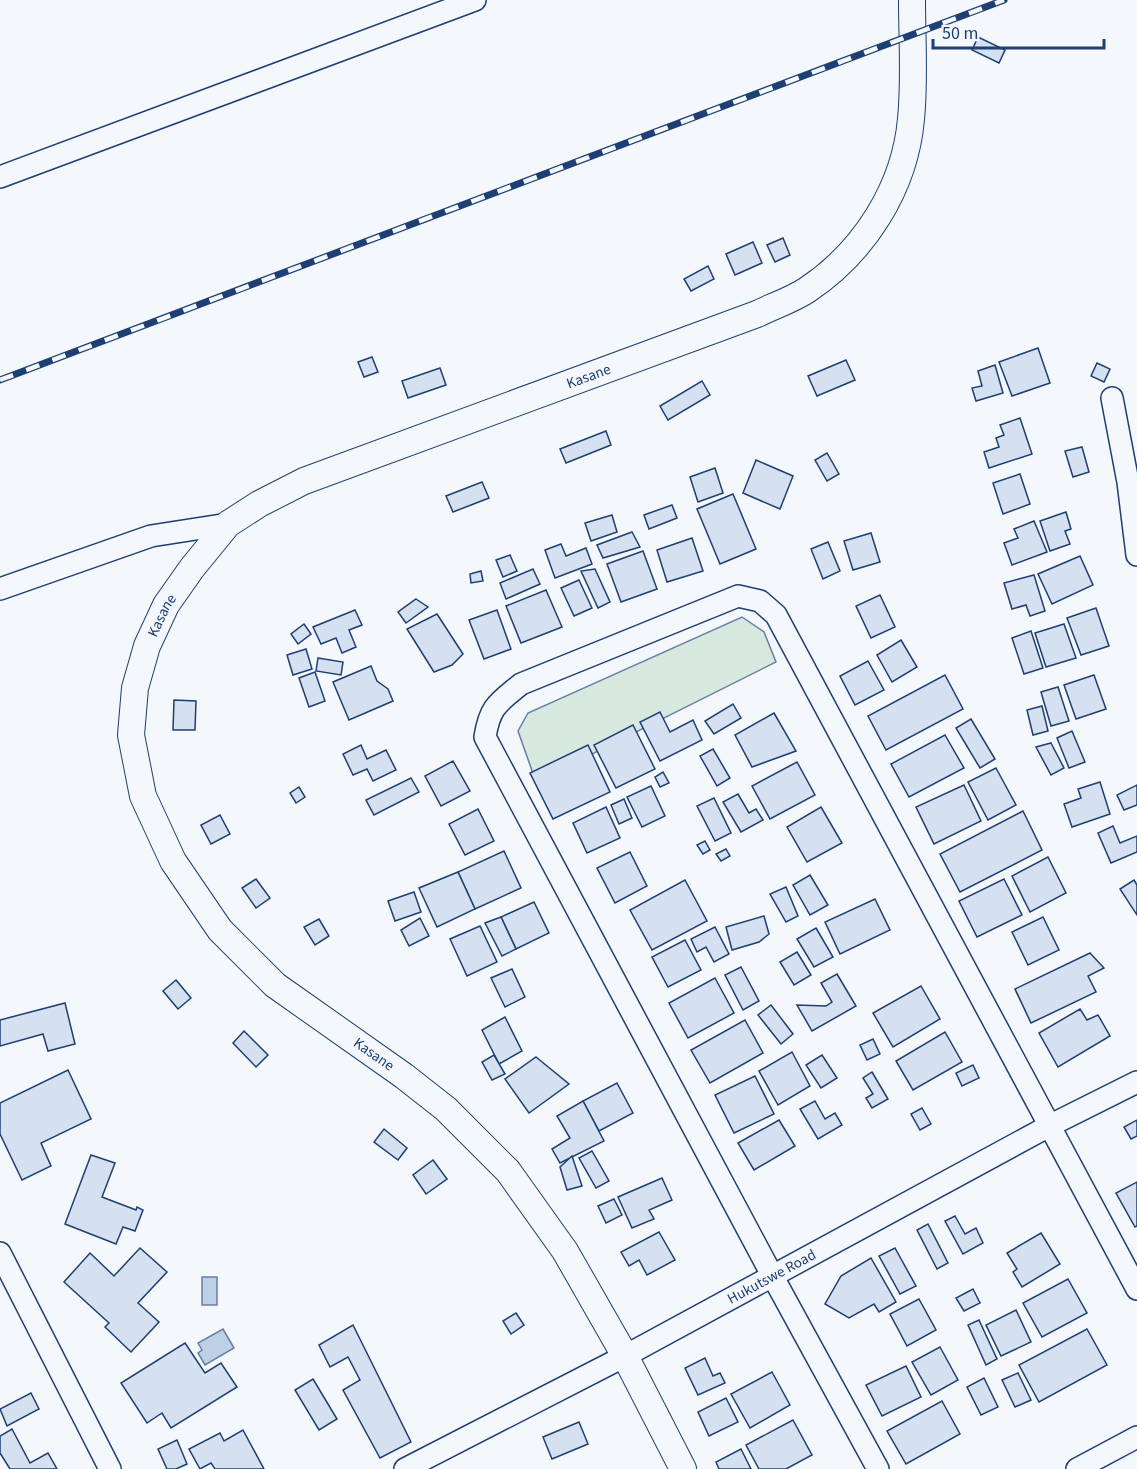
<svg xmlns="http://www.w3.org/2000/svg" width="1137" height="1469" font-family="'Source Sans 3',sans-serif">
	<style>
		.green { fill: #d7e8df; stroke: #687fa3; stroke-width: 1.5 }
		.water { fill: #bed0e5; stroke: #687fa3; stroke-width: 1.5 }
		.building { fill: #d5e0f0; stroke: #1d3f73; stroke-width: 1.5 }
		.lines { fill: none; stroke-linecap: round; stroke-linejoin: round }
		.minor-casing { stroke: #1d3f73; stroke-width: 24 }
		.tertiary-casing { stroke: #1d3f73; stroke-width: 28 }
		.minor { stroke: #f4f7fb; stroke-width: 21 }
		.tertiary { stroke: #f4f7fb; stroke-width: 26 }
		.rail-casing { stroke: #1d3f73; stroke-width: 7 }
		.rail { stroke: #f4f7fb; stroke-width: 4.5; stroke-dasharray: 14; stroke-linecap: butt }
		.labels { text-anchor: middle; stroke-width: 4.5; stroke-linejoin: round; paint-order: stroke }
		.street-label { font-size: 15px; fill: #1d3f73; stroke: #f4f7fb }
	</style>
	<rect width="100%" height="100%" fill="#f4f7fb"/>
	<polygon class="green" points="742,617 764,632 776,662 536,782 518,731 528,713"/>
	<g class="water">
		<rect x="202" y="1277" width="15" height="28"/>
		<polygon points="223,1329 234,1348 205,1365 198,1353 202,1350 198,1343"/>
	</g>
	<g class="building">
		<polygon points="978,37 1005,50 999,63 972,50"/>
		<polygon points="783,238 790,255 775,262 767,245"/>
		<polygon points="753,242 762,263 735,275 726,254"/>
		<polygon points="708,266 714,279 691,291 684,279"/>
		<polygon points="1038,348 1050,383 1012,396 999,362"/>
		<polygon points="372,357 378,372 364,377 358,362"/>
		<polygon points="846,360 855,380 817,396 808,376"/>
		<polygon points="1097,363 1110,369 1104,382 1091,376"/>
		<polygon points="995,365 1003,393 976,401 972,388 982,386 978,371"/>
		<polygon points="440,368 446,385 408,398 402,381"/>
		<polygon points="702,381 710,395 668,420 660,406"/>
		<polygon points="1020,418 1032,454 989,468 984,452 999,447 996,438 1004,435 1000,425"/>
		<polygon points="606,431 611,445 566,463 560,449"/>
		<polygon points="1082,447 1089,472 1073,477 1065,451"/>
		<polygon points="827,453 839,474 827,481 815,460"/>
		<polygon points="756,460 793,476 780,509 743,493"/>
		<polygon points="715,468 723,493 698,502 690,477"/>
		<polygon points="1020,474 1030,504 1003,514 993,483"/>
		<polygon points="482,482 489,498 453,512 446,496"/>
		<polygon points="733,494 756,549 720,564 697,509"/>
		<polygon points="672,505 677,518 649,529 644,515"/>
		<polygon points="1066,512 1071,529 1065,531 1070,544 1050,551 1040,521"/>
		<polygon points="612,515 617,532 591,541 585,523"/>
		<polygon points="1034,521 1047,552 1012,565 1004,543 1018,538 1014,529"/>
		<polygon points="632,532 640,547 603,558 597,545"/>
		<polygon points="871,533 880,562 853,570 844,541"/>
		<polygon points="692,538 703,571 667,582 657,550"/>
		<polygon points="828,542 840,571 823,579 811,549"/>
		<polygon points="561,544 566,556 586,548 592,564 555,578 545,550"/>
		<polygon points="643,551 657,589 621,602 607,564"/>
		<polygon points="510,555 517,571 503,577 496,560"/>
		<polygon points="1080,556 1093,585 1052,604 1038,574"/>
		<polygon points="533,569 540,584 506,599 500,583"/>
		<polygon points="595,569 610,602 598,608 581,571"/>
		<polygon points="481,571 483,581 471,583 470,574"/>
		<polygon points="1034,575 1045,611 1030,616 1026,605 1012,609 1004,583"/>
		<polygon points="579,580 592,608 574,616 561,588"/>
		<polygon points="546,590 562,627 521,643 506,606"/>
		<polygon points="880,595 895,627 871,638 856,606"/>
		<polygon points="416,599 428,607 406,623 398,612"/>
		<polygon points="1096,608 1109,646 1081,655 1067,618"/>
		<polygon points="355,610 362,625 349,630 356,647 342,653 336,638 321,644 313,627"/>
		<polygon points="497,610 511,649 484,659 469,620"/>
		<polygon points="437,614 463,654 452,665 434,672 407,629"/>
		<polygon points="304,624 311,634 298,644 291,634"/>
		<polygon points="1064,624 1076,658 1046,667 1035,633"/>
		<polygon points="1031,631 1043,668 1024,674 1012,638"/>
		<polygon points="901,640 917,667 892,682 877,655"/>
		<polygon points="306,649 312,669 293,675 287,655"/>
		<polygon points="318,658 343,662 341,675 316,671"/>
		<polygon points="868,661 884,690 855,705 840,676"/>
		<polygon points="371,666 377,681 388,689 393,701 349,720 333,682"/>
		<polygon points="315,672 325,701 309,707 299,678"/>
		<polygon points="945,675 963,709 886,750 868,716"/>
		<polygon points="1094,675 1106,709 1076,719 1064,685"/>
		<polygon points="1058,687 1069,721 1051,726 1041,692"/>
		<polygon points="174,700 196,701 195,730 173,730"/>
		<polygon points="733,704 741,718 714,734 705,721"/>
		<polygon points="1042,706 1048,731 1033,735 1027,710"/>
		<polygon points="660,712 670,732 693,720 702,740 660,761 640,722"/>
		<polygon points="774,713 796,751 752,767 735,735"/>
		<polygon points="971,719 995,759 980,768 956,728"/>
		<polygon points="633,725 655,769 616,788 594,745"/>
		<polygon points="1072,731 1085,762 1069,768 1057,738"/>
		<polygon points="945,735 964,768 909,797 891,764"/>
		<polygon points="1051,743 1064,768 1051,775 1036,747"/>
		<polygon points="361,745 367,759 386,750 396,770 373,781 367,769 353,775 343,754"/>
		<polygon points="588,745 610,792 553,819 530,773"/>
		<polygon points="713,749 730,778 717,786 700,756"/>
		<polygon points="453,761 470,791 441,806 425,776"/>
		<polygon points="797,762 815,795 770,819 752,786"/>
		<polygon points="996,768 1016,805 988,820 968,782"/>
		<polygon points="663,772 669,783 660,787 655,777"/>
		<polygon points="411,778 419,792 374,815 366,800"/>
		<polygon points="1100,782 1110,814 1072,827 1064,804 1081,798 1078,789"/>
		<polygon points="964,785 981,821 934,844 916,807"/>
		<polygon points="1137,785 1137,805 1124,810 1117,795"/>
		<polygon points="651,786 665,816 642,827 627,797"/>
		<polygon points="299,787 305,797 296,803 290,793"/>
		<polygon points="738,794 749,813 756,809 763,820 741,832 723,802"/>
		<polygon points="714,798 731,833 715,841 697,806"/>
		<polygon points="624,799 632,818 619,824 611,805"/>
		<polygon points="606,807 620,838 587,853 573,823"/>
		<polygon points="821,807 842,843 807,862 787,827"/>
		<polygon points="478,809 494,841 465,855 449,824"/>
		<polygon points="1023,811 1042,850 960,892 940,854"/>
		<polygon points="220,815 230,834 211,844 201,825"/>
		<polygon points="1113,826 1120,843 1137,836 1137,852 1111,863 1098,833"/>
		<polygon points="705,841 710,850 703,854 697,845"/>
		<polygon points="726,849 730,856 721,861 716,854"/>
		<polygon points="504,851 521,888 475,909 458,872"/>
		<polygon points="630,852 647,886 615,903 597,868"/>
		<polygon points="1048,857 1066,893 1030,912 1012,876"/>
		<polygon points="458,872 475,909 437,927 419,888"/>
		<polygon points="810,875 828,905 810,915 793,885"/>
		<polygon points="256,879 270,898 256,908 242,888"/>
		<polygon points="1004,879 1022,915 977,937 959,901"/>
		<polygon points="685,880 707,921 652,950 630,910"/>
		<polygon points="1134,880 1137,885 1137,915 1120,889"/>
		<polygon points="786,887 798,916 786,922 770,894"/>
		<polygon points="414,892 421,912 395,921 388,901"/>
		<polygon points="875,899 890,930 840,954 825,922"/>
		<polygon points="534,902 549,933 516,949 501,917"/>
		<polygon points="764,916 769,934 759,942 732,950 726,927"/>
		<polygon points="501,917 516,949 502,956 485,923"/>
		<polygon points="1043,917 1059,950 1028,965 1012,932"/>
		<polygon points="420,918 429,936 409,946 401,930"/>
		<polygon points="319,919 329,936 315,945 304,927"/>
		<polygon points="480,926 497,962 467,976 450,939"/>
		<polygon points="715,927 729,954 714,962 706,947 697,952 691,939"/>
		<polygon points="816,928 833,957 814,967 797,939"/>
		<polygon points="685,940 701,970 668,987 652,957"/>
		<polygon points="797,952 811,975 794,985 780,962"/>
		<polygon points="1090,953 1104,968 1088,976 1096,992 1031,1023 1015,989"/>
		<polygon points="741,967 759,1001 743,1010 725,975"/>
		<polygon points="512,969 525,997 505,1007 491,978"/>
		<polygon points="837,974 856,1006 812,1031 797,1005 826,1006 832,1002 821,983"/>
		<polygon points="715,978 734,1013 688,1038 669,1003"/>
		<polygon points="176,980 191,998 178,1009 163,991"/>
		<polygon points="921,986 940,1019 893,1047 873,1013"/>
		<polygon points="65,1003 75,1044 48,1051 43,1034 0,1046 0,1020"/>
		<polygon points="771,1005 793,1034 781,1044 758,1015"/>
		<polygon points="1080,1009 1087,1020 1098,1015 1110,1036 1058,1067 1039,1033"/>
		<polygon points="505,1017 522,1051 499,1064 482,1030"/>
		<polygon points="745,1020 763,1053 710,1083 691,1050"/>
		<polygon points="244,1031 268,1055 256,1067 233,1043"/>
		<polygon points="945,1032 962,1062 913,1090 896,1061"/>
		<polygon points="873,1039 880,1054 867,1060 860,1045"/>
		<polygon points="792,1052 810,1086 778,1105 759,1071"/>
		<polygon points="494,1055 505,1074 492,1080 482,1062"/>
		<polygon points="822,1055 837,1078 821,1088 806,1065"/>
		<polygon points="536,1057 569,1084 529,1113 505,1079"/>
		<polygon points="973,1065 979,1078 962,1086 956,1073"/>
		<polygon points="68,1070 91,1119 41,1143 51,1166 22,1180 0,1134 0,1103"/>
		<polygon points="872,1072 888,1099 872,1108 866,1098 873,1094 863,1078"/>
		<polygon points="755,1076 774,1114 734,1133 715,1095"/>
		<polygon points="617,1083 633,1113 599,1131 583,1101"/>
		<polygon points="583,1101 604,1141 560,1163 552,1149 570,1138 557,1116"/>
		<polygon points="815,1101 825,1119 835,1113 842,1125 818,1139 800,1109"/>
		<polygon points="922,1108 931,1124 920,1130 911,1114"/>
		<polygon points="779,1120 795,1146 754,1170 738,1143"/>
		<polygon points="1137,1120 1137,1136 1131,1139 1124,1127"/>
		<polygon points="384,1129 407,1148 398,1160 374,1142"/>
		<polygon points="592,1151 609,1181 596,1188 579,1158"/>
		<polygon points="91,1155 115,1163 102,1197 136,1210 137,1207 143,1210 135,1231 123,1227 116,1244 65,1224"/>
		<polygon points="572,1156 582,1186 567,1190 560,1167"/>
		<polygon points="433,1160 447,1179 426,1194 413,1175"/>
		<polygon points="662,1178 672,1200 649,1210 654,1219 632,1228 618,1197"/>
		<polygon points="1137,1182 1137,1226 1135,1227 1116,1193"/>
		<polygon points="614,1199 622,1215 606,1223 598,1206"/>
		<polygon points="955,1216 965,1234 976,1228 983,1243 963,1254 945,1221"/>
		<polygon points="928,1224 948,1263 937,1269 917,1230"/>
		<polygon points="659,1232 675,1260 647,1275 639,1260 629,1266 621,1252"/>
		<polygon points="1041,1233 1060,1264 1022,1287 1013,1272 1017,1269 1007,1253"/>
		<polygon points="140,1248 167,1272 138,1303 159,1322 131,1352 105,1327 109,1323 64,1282 90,1253 114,1276"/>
		<polygon points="895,1248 916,1286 900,1294 879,1256"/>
		<polygon points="871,1258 896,1302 879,1312 874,1304 849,1318 825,1304 841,1276"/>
		<polygon points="1068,1279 1087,1313 1042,1337 1023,1303"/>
		<polygon points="973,1289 980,1303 964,1311 956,1298"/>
		<polygon points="919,1299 936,1330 907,1346 890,1314"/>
		<polygon points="1016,1310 1031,1342 1001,1356 986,1325"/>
		<polygon points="516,1313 524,1325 511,1334 503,1321"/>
		<polygon points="979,1320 997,1359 986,1365 968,1325"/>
		<polygon points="353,1325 411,1442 380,1458 343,1390 360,1380 348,1357 330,1367 319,1345"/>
		<polygon points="1087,1329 1107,1365 1039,1402 1019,1365"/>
		<polygon points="185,1343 205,1373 221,1363 237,1387 171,1428 162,1413 147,1423 121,1383"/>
		<polygon points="940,1347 958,1380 931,1395 912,1362"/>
		<polygon points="705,1358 713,1376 720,1373 725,1383 698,1395 685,1368"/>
		<polygon points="906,1366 921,1397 882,1416 866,1385"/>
		<polygon points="772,1372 790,1405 750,1428 731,1394"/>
		<polygon points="1018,1373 1031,1400 1015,1407 1002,1380"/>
		<polygon points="984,1378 998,1407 981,1415 967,1387"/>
		<polygon points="313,1379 337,1419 319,1430 295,1390"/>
		<polygon points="31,1393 39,1409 7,1426 0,1409"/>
		<polygon points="726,1398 738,1422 709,1436 698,1412"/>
		<polygon points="942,1401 960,1434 906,1464 887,1431"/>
		<polygon points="793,1420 812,1455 786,1469 759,1469 746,1445"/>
		<polygon points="579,1422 588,1444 552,1459 543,1437"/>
		<polygon points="12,1429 30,1463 48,1453 57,1469 10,1469 0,1453 0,1436"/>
		<polygon points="243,1430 264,1469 215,1469 211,1463 200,1469 189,1449 220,1433 224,1441"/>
		<polygon points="177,1440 187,1464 176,1469 167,1469 158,1449"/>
		<polygon points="741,1449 751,1469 719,1469 716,1462"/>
	</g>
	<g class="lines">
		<g class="minor-casing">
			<g id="minor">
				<polyline points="0,177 475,0"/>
				<polyline points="1112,398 1128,482 1137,555"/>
				<polyline points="0,589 151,536 228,524"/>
				<polyline points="0,1253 110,1469"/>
				<path id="s1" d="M 405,1469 L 625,1356 L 1049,1126 L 1137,1082"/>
				<path d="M 878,1469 L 773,1277 L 485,737 C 490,706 498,703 521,684 L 738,596 L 760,601 L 776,615 L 1137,1289"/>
				<polyline points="1077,1469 1137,1437"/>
			</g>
		</g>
		<g class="tertiary-casing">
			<g id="tertiary">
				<path id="s2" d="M 683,1469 L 625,1356 L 565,1251 L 508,1171 L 446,1109 L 404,1076 L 275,985 L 220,930 L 173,861 L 143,796 L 131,735 L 135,688 L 147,646 L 166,605 L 192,568 L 228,524 L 259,504 L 304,481 L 757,314 C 773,306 792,300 807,290 C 864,252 905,188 911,119 C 915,80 912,39 912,0"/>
			</g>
		</g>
		<use href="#minor" class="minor"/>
		<use href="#tertiary" class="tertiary"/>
		<g class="rail-casing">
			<polyline id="rail" points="0,380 1004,0"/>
		</g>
		<use href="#rail" class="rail"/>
	</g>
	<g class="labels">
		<g class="street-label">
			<text dy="5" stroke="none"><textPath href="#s2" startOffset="1569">Kasane</textPath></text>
			<text dy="5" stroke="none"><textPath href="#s2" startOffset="1065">Kasane</textPath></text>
			<text transform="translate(374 1054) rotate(35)" y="5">Kasane</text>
			<text dy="5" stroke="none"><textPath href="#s1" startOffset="414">Hukutswe Road</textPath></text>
		</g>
	</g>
	<path d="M933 39v9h171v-9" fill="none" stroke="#1d3f73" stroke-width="3"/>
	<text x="942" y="39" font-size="18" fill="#1d3f73" stroke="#f4f7fb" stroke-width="4.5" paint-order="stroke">50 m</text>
</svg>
